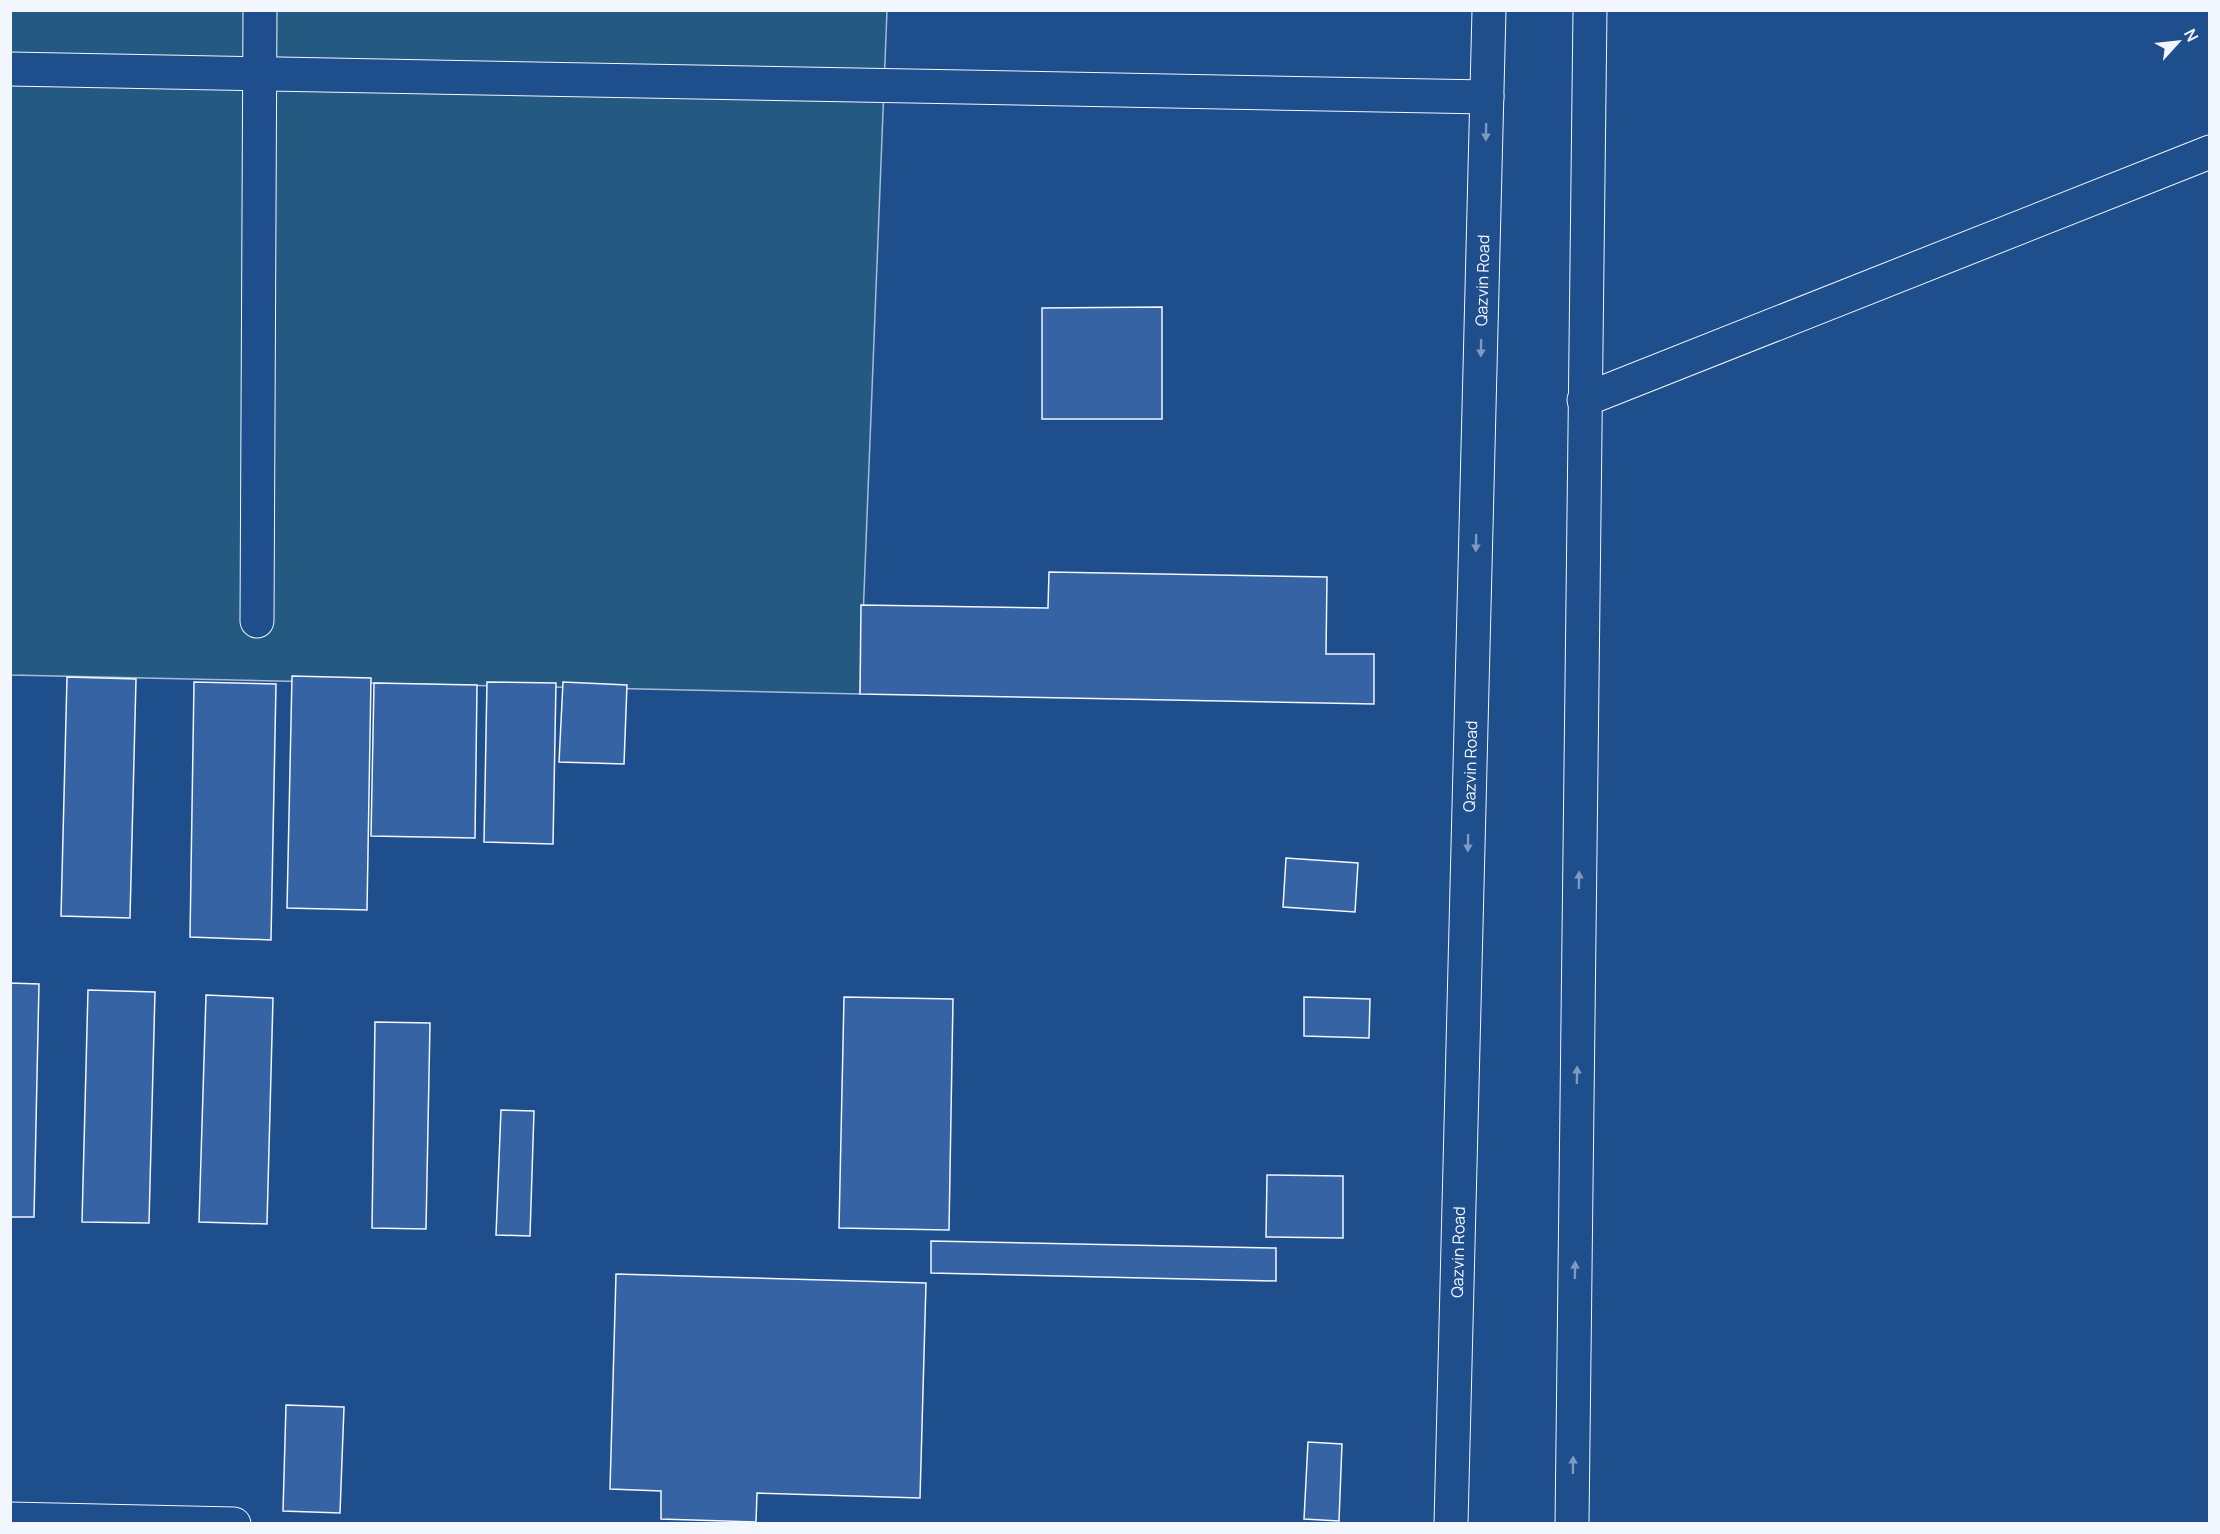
<svg xmlns="http://www.w3.org/2000/svg" width="2220" height="1534" font-family="Manrope,sans-serif">
	<style>
		.green { fill: #245a82; stroke: #a8bbd7; stroke-width: 1.5 }
		.building { fill: #3563a3; stroke: #f2f6ff; stroke-width: 1.5 }
		.lines { fill: none; stroke-linecap: round; stroke-linejoin: round }
		.minor-casing { stroke: #f2f6ff; stroke-width: 35 }
		.highway-casing { stroke: #f2f6ff; stroke-width: 35 }
		.minor { stroke: #1f4e8c; stroke-width: 33 }
		.highway { stroke: #1f4e8c; stroke-width: 33 }
		.oneway { fill: #7e9ac0 }
		.labels { text-anchor: middle; stroke-width: 4.5; stroke-linejoin: round; paint-order: stroke }
		.street-label { font-size: 16px; fill: #f2f6ff; stroke: #1f4e8c }
	</style>
	<rect width="100%" height="100%" fill="#1f4e8c"/>
	<polygon class="green" points="11,11 887,11 860,694 11,675"/>
	<g class="building">
		<polygon points="1162,307 1162,419 1042,419 1042,308"/>
		<polygon points="1049,572 1327,577 1326,654 1374,654 1374,704 860,694 861,605 1048,608"/>
		<polygon points="292,676 371,678 367,910 287,908"/>
		<polygon points="67,677 136,679 130,918 61,916"/>
		<polygon points="194,682 276,684 271,940 190,937"/>
		<polygon points="487,682 556,683 553,844 484,842"/>
		<polygon points="563,682 627,685 624,764 559,762"/>
		<polygon points="374,683 477,685 475,838 371,836"/>
		<polygon points="1286,858 1358,863 1355,912 1283,907"/>
		<polygon points="10,983 39,984 34,1217 10,1217"/>
		<polygon points="88,990 155,992 149,1223 82,1222"/>
		<polygon points="206,995 273,998 267,1224 199,1222"/>
		<polygon points="844,997 953,999 949,1230 839,1228"/>
		<polygon points="1304,997 1370,999 1369,1038 1304,1036"/>
		<polygon points="375,1022 430,1023 426,1229 372,1228"/>
		<polygon points="501,1110 534,1111 530,1236 496,1235"/>
		<polygon points="1267,1175 1343,1176 1343,1238 1266,1237"/>
		<polygon points="931,1241 1276,1248 1276,1281 931,1273"/>
		<polygon points="616,1274 926,1283 920,1498 757,1493 756,1522 661,1519 661,1491 610,1489"/>
		<polygon points="286,1405 344,1407 340,1513 283,1511"/>
		<polygon points="1308,1442 1342,1444 1339,1521 1304,1519"/>
	</g>
	<g class="lines">
		<g class="minor-casing">
			<g id="minor">
				<polyline points="10,69 1487,97"/>
				<polyline points="1584,400 2210,152"/>
				<polyline points="257,621 260,10"/>
				<polyline points="10,1519 234,1524"/>
			</g>
		</g>
		<g class="highway-casing">
			<g id="highway">
				<path id="s1" d="M 1451,1524 L 1489,10"/>
				<polyline points="1572,1524 1590,10"/>
			</g>
		</g>
		<use href="#minor" class="minor"/>
		<use href="#highway" class="highway"/>
	</g>
	<defs><path id="oneway-solid" d="M-6-.8H1V-3.2L6.5 0L1 3.2V.8H-6Z" transform="scale(1.5)"/></defs>
	<g class="oneway">
		<use href="#oneway-solid" transform="translate(1486 132) rotate(91)"/>
		<use href="#oneway-solid" transform="translate(1481 348) rotate(91)"/>
		<use href="#oneway-solid" transform="translate(1476 543) rotate(91)"/>
		<use href="#oneway-solid" transform="translate(1468 843) rotate(91)"/>
		<use href="#oneway-solid" transform="translate(1579 880) rotate(-89)"/>
		<use href="#oneway-solid" transform="translate(1577 1075) rotate(-89)"/>
		<use href="#oneway-solid" transform="translate(1575 1270) rotate(-89)"/>
		<use href="#oneway-solid" transform="translate(1573 1465) rotate(-89)"/>
	</g>
	<g class="labels">
		<g class="street-label">
			<text dy="6" stroke="none"><textPath href="#s1" startOffset="1244">Qazvin Road</textPath></text>
			<text dy="6" stroke="none"><textPath href="#s1" startOffset="758">Qazvin Road</textPath></text>
			<text dy="6" stroke="none"><textPath href="#s1" startOffset="272">Qazvin Road</textPath></text>
		</g>
	</g>
	<rect width="2220" height="1534" fill="none" stroke="#f2f6ff" stroke-width="24"/>
	<g transform="translate(2178 42) rotate(63)" stroke="#1f4e8c" stroke-width="4.5" paint-order="stroke">
	<path d="M0-4.5L10 22L0 15L-10 22Z" fill="#f2f6ff"/>
	<text y="-9" font-size="16" font-weight="bold" text-anchor="middle" fill="#f2f6ff">N</text>
	</g>
</svg>
